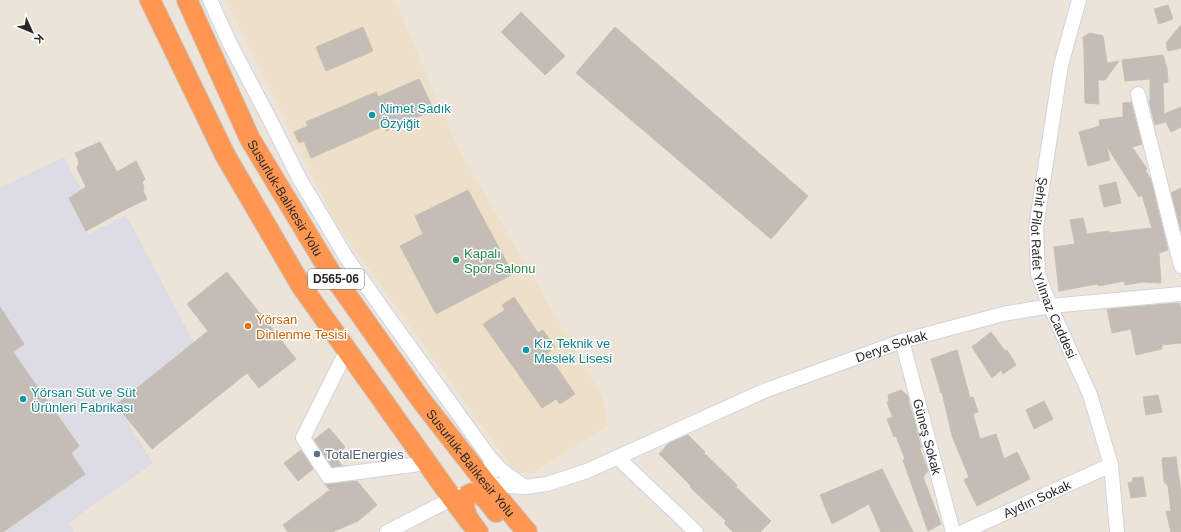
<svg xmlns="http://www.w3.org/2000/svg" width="1181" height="532" font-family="Arial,sans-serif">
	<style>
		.industrial { fill: #dddbe3 }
		.education { fill: #eee0c8 }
		.building { fill: #c3bdb6; stroke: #c7bfb3 }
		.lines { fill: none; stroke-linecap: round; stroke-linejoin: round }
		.minor-casing { stroke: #cfd3e2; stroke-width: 16 }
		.highway-casing { stroke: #c7c7c7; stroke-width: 22 }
		.minor { stroke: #fff; stroke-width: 14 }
		.highway { stroke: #ff9651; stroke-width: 20 }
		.culture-dot { fill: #0f9aa8; stroke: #fff; stroke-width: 1.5 }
		.leisure-dot { fill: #2e9e5b; stroke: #fff; stroke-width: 1.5 }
		.food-dot { fill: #e8710a; stroke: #fff; stroke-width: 1.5 }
		.service-dot { fill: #5c6f8a; stroke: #fff; stroke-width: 1.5 }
		.labels { text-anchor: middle; stroke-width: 3; stroke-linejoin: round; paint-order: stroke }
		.shield { fill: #fff; stroke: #686868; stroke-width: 1 }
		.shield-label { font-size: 12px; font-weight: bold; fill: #282828 }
		.culture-label { font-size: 13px; fill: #0d838f; stroke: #fff; text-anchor: start }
		.street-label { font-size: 13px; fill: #282828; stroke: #fff }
		.leisure-label { font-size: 13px; fill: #27864d; stroke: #fff; text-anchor: start }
		.food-label { font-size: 13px; fill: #c56008; stroke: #fff; text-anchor: start }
		.service-label { font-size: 13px; fill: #4e5e75; stroke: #fff; text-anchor: start }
	</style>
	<rect width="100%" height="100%" fill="#ece3d9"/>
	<polygon class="industrial" points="64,157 83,193 70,201 88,235 126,215 194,343 117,405 153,463 68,523 74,532 0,532 0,188"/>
	<polygon class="education" points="226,0 394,0 395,1 457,146 602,396 608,425 533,473 515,472 336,223"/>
	<g class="building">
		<polygon points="1168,5 1173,19 1159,24 1154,9"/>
		<polygon points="521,12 565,56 545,75 501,32"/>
		<polygon points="1181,25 1181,48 1168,51 1166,43"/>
		<polygon points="363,27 373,51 326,71 316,47"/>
		<polygon points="615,27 808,196 771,239 576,73"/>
		<polygon points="1090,33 1103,36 1107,63 1119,61 1105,80 1098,80 1099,104 1085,103 1084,50 1083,37"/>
		<polygon points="1163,55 1167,68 1168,82 1163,83 1164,114 1181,107 1181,127 1171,132 1165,120 1165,122 1155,125 1149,101 1150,101 1150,79 1125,81 1122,60"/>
		<polygon points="419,79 434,110 386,131 384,126 311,158 304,141 299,143 294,132 308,126 306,122 376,92 378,97"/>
		<polygon points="1131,102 1142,144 1132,147 1147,169 1145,170 1151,180 1168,250 1159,253 1161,283 1143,282 1125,285 1124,281 1099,286 1097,284 1059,291 1054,247 1075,244 1070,220 1083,218 1087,234 1109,231 1109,233 1152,228 1142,195 1139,197 1106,145 1110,160 1088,166 1079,132 1100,126 1099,120 1123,117 1123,103"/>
		<polygon points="100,142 117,172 136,161 145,179 142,182 144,187 143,191 147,199 126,209 86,231 69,198 86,187 77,168 79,162 75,153"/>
		<polygon points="1116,182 1121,203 1104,207 1099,186"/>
		<polygon points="1181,188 1181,231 1171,193"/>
		<polygon points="468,190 513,274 436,314 400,246 423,234 415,216"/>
		<polygon points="227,272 296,359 259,388 247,373 152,449 116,405 208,331 187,304"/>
		<polygon points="514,297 538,333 543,330 555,347 547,353 575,394 560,404 556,399 542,408 483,324 505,310 502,305"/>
		<polygon points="1179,303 1181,309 1181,343 1162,345 1162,349 1136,355 1131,329 1112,333 1107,309"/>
		<polygon points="0,307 24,344 13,352 79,446 71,453 85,474 3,532 0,532"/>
		<polygon points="991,332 1005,351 1007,350 1016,365 1003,374 1001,370 992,378 972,347"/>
		<polygon points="957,350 970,398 973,397 978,412 973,414 980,439 996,434 1004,459 1017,452 1030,479 977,506 964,480 969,477 952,436 942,392 941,393 931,359"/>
		<polygon points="901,390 908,396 909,403 917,429 916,429 921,447 920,449 928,471 923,477 941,524 928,531 903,460 905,459 896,436 894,437 887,419 893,417 887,403 889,400 888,395"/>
		<polygon points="1158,395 1162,412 1146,415 1143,397"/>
		<polygon points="1044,401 1053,419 1034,429 1026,410"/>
		<polygon points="329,428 345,447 335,456 342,466 332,467 314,440"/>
		<polygon points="688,435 705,452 704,453 737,485 736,487 771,521 760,532 733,532 724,523 726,521 690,487 691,486 659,454 669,443"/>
		<polygon points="301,450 313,469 298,481 284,463"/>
		<polygon points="1176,457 1181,492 1181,532 1171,532 1166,511 1171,511 1168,486 1164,482 1162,458"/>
		<polygon points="882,469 913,532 881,532 869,504 832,524 820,495"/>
		<polygon points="1143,477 1146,496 1131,498 1128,483 1132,482 1133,478"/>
		<polygon points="357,481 377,505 358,521 332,532 288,532 283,525 330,490 325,484 329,484"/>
	</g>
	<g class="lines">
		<g class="minor-casing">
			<g id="minor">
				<polyline points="210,0 230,44 270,120 299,178 326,223 346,257 384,311 490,458 492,472 485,482 478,485"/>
				<path id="s1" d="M 1079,0 L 1061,65 L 1036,228 L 1038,274 L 1050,306 L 1090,395 L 1111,465 L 1117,532"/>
				<polyline points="1138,94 1181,266"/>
				<path id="s2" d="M 902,341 L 953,532"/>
				<polyline points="347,350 303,438 328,476 427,463"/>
				<polyline points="617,457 696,532"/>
				<polyline points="490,458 501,470 525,487"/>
				<path id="s3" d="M 485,482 L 494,485 L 525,487 L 547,484 L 587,471 L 764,391 L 902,341 L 1003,314 L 1050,306 L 1181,294"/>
				<polyline points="387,532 459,495"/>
				<path id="s4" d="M 963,532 L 1111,465"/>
			</g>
		</g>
		<g class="highway-casing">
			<g id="highway">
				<polyline points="150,0 225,155 302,287 452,498 478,532"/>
				<path id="s5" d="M 187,0 L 250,139 L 329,270 L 421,400 L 485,482 L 527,532"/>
				<path d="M 469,520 C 467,516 464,510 464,505 C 463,495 473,490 481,495 C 487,499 492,506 496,512"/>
			</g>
		</g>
		<use href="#minor" class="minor"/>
		<use href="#highway" class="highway"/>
	</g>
	<g class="culture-dot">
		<circle cx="372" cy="115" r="4"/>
		<circle cx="526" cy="350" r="4"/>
		<circle cx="23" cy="399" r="4"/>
	</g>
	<circle class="leisure-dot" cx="456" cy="260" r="4"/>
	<circle class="food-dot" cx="248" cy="326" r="4"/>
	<circle class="service-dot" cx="317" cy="454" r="4"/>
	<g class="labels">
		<rect class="shield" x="308" y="269" width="56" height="20" rx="3"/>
		<g class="shield-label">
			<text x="336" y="283">D565-06</text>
		</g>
		<g class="culture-label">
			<text x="380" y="113">Nimet Sadık<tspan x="380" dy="15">Özyiğit</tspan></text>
			<text x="534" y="348">Kız Teknik ve<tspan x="534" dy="15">Meslek Lisesi</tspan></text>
			<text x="31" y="397">Yörsan Süt ve Süt<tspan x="31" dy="15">Ürünleri Fabrikası</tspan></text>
		</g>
		<g class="street-label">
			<text dy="5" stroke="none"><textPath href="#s5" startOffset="221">Susurluk-Balıkesir Yolu</textPath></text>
			<text dy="5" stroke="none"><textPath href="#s1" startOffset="275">Şehit Pilot Rafet Yılmaz Caddesi</textPath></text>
			<text dy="5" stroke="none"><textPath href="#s3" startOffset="434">Derya Sokak</textPath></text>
			<text dy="5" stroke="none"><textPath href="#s2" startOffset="99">Güneş Sokak</textPath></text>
			<text dy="5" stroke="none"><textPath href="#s5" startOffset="545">Susurluk-Balıkesir Yolu</textPath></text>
			<text dy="5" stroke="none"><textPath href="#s4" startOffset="81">Aydın Sokak</textPath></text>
		</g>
		<g class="leisure-label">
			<text x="464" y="258">Kapalı<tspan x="464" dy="15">Spor Salonu</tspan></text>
		</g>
		<g class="food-label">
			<text x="256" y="324">Yörsan<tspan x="256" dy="15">Dinlenme Tesisi</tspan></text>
		</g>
		<g class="service-label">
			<text x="325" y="459">TotalEnergies</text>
		</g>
	</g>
	<g transform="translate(32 32) rotate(134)" stroke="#ffffff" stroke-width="3" paint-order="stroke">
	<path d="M0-3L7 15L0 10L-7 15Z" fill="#282828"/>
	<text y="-6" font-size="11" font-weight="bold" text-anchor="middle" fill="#282828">K</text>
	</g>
</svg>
